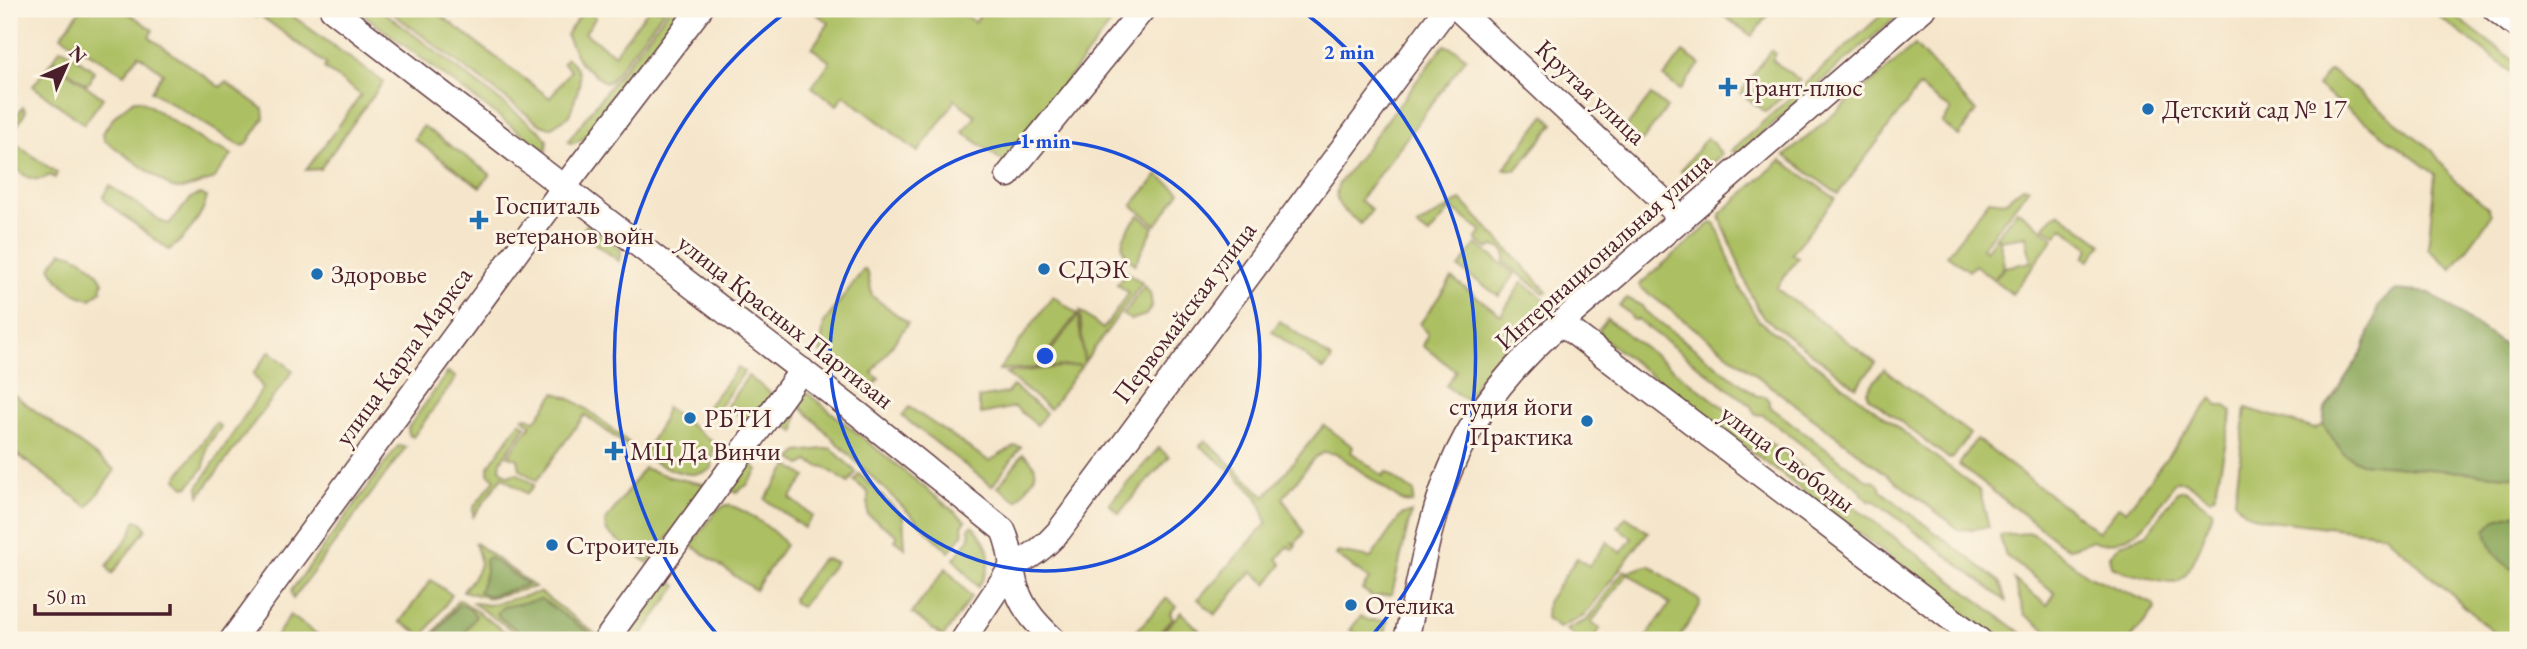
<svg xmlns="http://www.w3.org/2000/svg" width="2527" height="649" font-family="'EB Garamond',serif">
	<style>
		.green { fill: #acbf62; stroke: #7b6f46; stroke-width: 2 }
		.forest { fill: #89a658; stroke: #6a6242; stroke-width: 2 }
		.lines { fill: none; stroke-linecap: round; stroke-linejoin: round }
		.minor-casing { stroke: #643d43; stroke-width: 27 }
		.minor { stroke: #fff; stroke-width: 24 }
		.ring { fill: none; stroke: #1d4ed8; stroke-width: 3.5 }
		.poi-dot { fill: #1f6fb2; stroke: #fcf5e5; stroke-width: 2.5 }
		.labels { text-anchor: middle; stroke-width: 6; stroke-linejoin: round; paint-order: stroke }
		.poi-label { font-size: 26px; fill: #4a1f2b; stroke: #fcf5e5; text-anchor: start }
		.street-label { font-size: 26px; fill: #4a1f2b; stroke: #fcf5e5 }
		.centre { fill: #1d4ed8; stroke: #fcf5e5; stroke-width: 3.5 }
		.ring-label { font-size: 21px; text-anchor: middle; font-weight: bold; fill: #1d4ed8; stroke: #fcf5e5; stroke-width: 6; stroke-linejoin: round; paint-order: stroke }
	</style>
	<rect width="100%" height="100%" fill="#fcf5e5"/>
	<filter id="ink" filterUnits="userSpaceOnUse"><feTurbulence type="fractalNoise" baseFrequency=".0143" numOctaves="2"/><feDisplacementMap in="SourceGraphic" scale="14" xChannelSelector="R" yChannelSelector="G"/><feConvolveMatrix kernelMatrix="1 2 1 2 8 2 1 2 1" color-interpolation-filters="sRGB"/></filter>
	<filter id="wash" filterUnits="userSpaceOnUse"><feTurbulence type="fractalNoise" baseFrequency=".00686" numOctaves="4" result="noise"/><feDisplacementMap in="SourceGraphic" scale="28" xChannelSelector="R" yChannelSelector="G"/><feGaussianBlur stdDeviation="1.57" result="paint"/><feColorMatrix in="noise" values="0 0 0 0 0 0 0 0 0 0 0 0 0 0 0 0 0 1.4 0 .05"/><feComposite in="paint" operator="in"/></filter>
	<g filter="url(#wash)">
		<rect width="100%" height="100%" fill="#f5e6cb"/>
		<g class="green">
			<polygon points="81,9 123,9 153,30 149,37 220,87 226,82 263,109 264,118 246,145 241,146 151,91 163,73 139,55 124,74 61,36"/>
			<polygon points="244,9 283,9 383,82 320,169 306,170 361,95 324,68 326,64 258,14 256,17"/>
			<polygon points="356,9 380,9 541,132 547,140 546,152"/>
			<path d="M 387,9 L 432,9 L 550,98 L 571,70 L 563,63 L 567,58 C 590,76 576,92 569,116 L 550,128 L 541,125 Z"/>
			<polygon points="585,9 596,17 585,33 614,54 649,9 665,9 610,81 606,83 581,64 566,35"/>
			<polygon points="669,9 681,9 583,139 571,144 568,141"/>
			<polygon points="810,9 957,9 975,22 985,9 1102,9 1115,18 1004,162 963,132 976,116 954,99 951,107 918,152 844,95 837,105 812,87 830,62 812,48 829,23"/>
			<polygon points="1737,9 1772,9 1752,36 1724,16"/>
			<polygon points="1888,9 1905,9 1739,153 1731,151"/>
			<polygon points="2429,9 2446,9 2518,64 2518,77"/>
			<path d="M 1444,45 L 1457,50 L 1466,58 L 1360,200 L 1372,210 L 1361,224 C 1347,213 1331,206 1338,185 Z"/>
			<polygon points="1915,45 1976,111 1959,136 1942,123 1951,110 1919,87 1838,194 1785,156"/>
			<polygon points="60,49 64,49 94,71 90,82 86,84 53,60"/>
			<polygon points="1771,50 1776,54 1772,60 1800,80 1766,112 1740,93"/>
			<polygon points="1683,52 1700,64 1680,90 1664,77"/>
			<polygon points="52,61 103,98 84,124 33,86"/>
			<polygon points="2329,71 2332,71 2432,150 2453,179 2488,207 2491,215 2488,221 2452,269 2428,249 2435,174 2317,86"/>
			<polygon points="1651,95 1667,108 1642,141 1635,142 1627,136 1625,129"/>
			<path d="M 135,100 L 141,100 L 209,145 L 221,148 L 232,155 L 212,180 L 183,189 L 172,188 L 104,140 L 103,133 C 112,118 120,109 135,100 Z"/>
			<path d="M 23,107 L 26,111 L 9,139 L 57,173 L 55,178 L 50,175 C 35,186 21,174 9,163 L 9,125 Z"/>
			<polygon points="1545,115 1554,124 1516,170 1504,169"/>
			<polygon points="423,126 490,174 480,187 414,139"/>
			<polygon points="1707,137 1722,154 1697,177 1688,176 1681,171"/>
			<polygon points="1781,160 1835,198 1792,254 1798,258 1776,288 1876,363 1856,387 1762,316 1751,295 1720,217 1720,214"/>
			<polygon points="1158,175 1180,192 1156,225 1132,205"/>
			<path d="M 110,186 L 163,222 L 169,224 L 192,197 L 200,194 L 207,197 C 204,214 184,240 169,250 L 106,202 L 103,196 Z"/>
			<polygon points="2024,186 2029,188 1982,248 1986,251 1995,238 2000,241 2004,266 1995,278 2005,267 2031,262 2026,236 2000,240 1996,237 2017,210 2054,238 2012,294 1975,265 1969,271 1947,255 1989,200 2005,202"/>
			<polygon points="1461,200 1547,291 1544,293 1504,262 1506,255 1502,249 1493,246 1488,249 1476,240 1482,231 1451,208 1429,235 1417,226"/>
			<polygon points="2060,213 2102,244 2089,261 2084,257 2090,248 2062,227 2056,235 2044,227 2052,217"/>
			<path d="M 1139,215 L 1154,227 L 1135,264 C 1112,247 1125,232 1139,215 Z"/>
			<polygon points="1711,223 1716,224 1740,288 1758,320 1980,491 1989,527 1960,530 1640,287 1640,284"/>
			<polygon points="587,224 621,249 619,261 583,235 583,230"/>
			<polygon points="1476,244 1515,274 1499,296 1459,268"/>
			<path d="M 62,252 C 79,254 96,267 103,282 L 101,291 L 91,299 C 73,296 58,282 50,267 Z"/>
			<polygon points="864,269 868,273 872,296 908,323 872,373 879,379 869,391 820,353 824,323"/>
			<polygon points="1127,272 1142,283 1050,409 1005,373 1080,365 1038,368 1078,315 1084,362 1080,311 1103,329 1129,293 1117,284"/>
			<path d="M 1452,278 L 1501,315 L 1522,282 L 1549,303 C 1518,333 1488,363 1466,400 L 1446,386 L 1456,371 L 1423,346 L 1428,335 L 1420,324 Z"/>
			<polygon points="1144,286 1150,293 1152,305 1146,315 1131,320 1123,315"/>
			<polygon points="1053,296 1077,314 1036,368 999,370"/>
			<path d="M 1627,298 L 1642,306 L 1645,311 L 1757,396 L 1765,396 L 1769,401 L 1769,406 L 1867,480 C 1875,480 1879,483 1881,491 L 2000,582 L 2006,601 L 1875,501 L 1869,501 L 1863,496 L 1861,490 L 1763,415 L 1755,414 L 1751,406 L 1638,320 L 1633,320 L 1629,313 L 1619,306 Z"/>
			<polygon points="1607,319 2030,640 2010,640 2004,635 1990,633 1601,337 1599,329"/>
			<polygon points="1280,321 1332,359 1324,370 1272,331"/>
			<polygon points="270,351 293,371 199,496 198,487 263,388 253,374"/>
			<polygon points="738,368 744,372 712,417 704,411"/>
			<polygon points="1884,369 1970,434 1953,458 1948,458 1868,397 1867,391"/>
			<polygon points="448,372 456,378 413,437 409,435 408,428"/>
			<polygon points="748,376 772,394 752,422 746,420 727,406"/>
			<polygon points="1013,386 1046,413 1037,425 1015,407 981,414 978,398 1007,393"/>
			<polygon points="800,387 966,521 962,526 963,534 949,552 791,398"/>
			<polygon points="9,391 115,470 88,507 15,453 9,443"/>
			<path d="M 555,393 C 578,398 610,428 629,443 L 628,447 L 585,415 L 536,481 L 520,469 L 518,459 L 508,456 L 531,425 L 523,418 L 528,417 L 535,421 Z"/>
			<path d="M 2212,398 L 2218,406 L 2226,406 L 2232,412 L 2215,496 L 2209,498 L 2184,481 L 2176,481 C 2165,495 2152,520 2139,530 C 2127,539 2105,548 2093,540 L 2068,549 L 1959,465 L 1976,439 L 2099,532 L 2119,506 L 2126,511 Z"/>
			<polygon points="786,402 797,414 795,432 780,421 750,463 758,470 747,485 736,492 726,485 729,476 737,482"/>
			<path d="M 666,407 L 714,443 L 712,468 C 693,483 664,467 646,458 L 643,455 L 661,424 Z"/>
			<polygon points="909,407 989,461 1015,446 1021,447 992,486 902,416"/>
			<path d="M 2246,408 L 2315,429 L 2323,425 L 2344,454 L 2361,463 L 2518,477 L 2518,513 L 2497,519 L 2507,565 L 2518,573 L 2518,640 L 2502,640 L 2384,534 L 2261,519 C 2250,516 2241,511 2235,501 Z"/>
			<polygon points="520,422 526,426 501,461 500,469 508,476 517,473 534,485 527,494 502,477 473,517 473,508 495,479 488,474 488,467"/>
			<polygon points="216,423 221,427 207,446 204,467 189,486 184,487 176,479"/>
			<polygon points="1324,425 1353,447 1351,452 1383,476 1386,472 1414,492 1413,503 1403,502 1337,454 1325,452 1315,457 1283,498 1304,533 1295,544 1291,542 1296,546 1293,550 1288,546 1277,559 1282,564 1267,584 1252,571 1215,615 1198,599 1267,523 1258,498 1234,473 1200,446 1205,440 1265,497"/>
			<polygon points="398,446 406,447 293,599 291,591"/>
			<polygon points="831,448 856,472 848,483 823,466 820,467 808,461 801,465 792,459 798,452"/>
			<polygon points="1159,448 1169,457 1119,513 1109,504"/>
			<path d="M 1023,454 C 1047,471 1031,481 1018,500 L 1014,499 L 998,487 Z"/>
			<polygon points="789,465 806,477 790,498 813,516 804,528 765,499"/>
			<polygon points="644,468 670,477 703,484 707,489 648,563 607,532 605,522"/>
			<polygon points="859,474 903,516 905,548 895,540 898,536 868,515 868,492 854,481"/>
			<path d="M 2184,490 L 2213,511 C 2207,527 2193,574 2178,581 C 2168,585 2123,572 2112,567 L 2110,555 L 2121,544 L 2147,534 L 2177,492 Z"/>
			<path d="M 726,505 C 741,506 778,532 785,545 L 755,590 L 691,545 L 717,510 Z"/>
			<polygon points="1411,513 1392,594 1373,597 1362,589 1369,579 1336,555 1338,552 1371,558 1400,517 1403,514"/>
			<polygon points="1626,517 1648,532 1584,616 1559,628 1546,619 1547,602 1577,558 1589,566 1607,542 1621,553 1632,538 1618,527"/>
			<polygon points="136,520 143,523 146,529 112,574 107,566 130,535"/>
			<path d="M 972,525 C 992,546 995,562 978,587 L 954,559 L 970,538 L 969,528 Z"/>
			<polygon points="2032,533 2087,575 2153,604 2155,609 2130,640 2059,640 2024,614 2014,580 2047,605 2055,593 2006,556 2000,537 2001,535"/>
			<path d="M 474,542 L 535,587 L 488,598 L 463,591 C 478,571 486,567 474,542 Z"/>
			<polygon points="827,559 836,562 801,607 794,603 793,598 821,560"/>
			<polygon points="1649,565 1700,601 1700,605 1678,640 1644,640 1670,604 1628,573 1591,623 1600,629 1592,640 1580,640 1566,630 1587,620 1624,570 1628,572"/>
			<polygon points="946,568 971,597 943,637 912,613"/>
			<polygon points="666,577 677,586 638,640 633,640 624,634"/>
			<polygon points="431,580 452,595 425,634 421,634 400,622"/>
			<polygon points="540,592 601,638 599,640 526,640 471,602 488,605"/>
			<polygon points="1167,598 1176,606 1170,614 1173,618 1152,640 1128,640"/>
			<polygon points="458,600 462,601 517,640 433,640 431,637"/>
			<polygon points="1181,612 1200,631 1192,640 1155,640"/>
			<polygon points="290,615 325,640 274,640"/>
			<polygon points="1361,616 1368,620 1388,621 1384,640 1352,640 1356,634 1350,630"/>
		</g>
		<g class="forest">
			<polygon points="2396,290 2430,293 2515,353 2518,353 2518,477 2361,463 2344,454 2323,425 2325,409 2364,349 2379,304"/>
			<path d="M 2518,513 L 2518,573 C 2498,560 2491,554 2486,530 L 2497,519 Z"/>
			<polygon points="489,557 524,582 527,585 489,596 479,592 486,572 485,560"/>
			<polygon points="541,599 591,634 593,640 532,640 499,617 497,613 503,607"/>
			<polygon points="459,604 469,608 476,616 460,640 437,640 435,636 438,631"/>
		</g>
	</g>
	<g filter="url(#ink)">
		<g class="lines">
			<g class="minor-casing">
				<g id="minor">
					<path d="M 332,9 L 861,416 L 1003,530 C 1013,551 1010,570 1017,590 C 1024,611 1039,626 1054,640"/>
					<polyline points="1458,9 1683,219"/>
					<polyline points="2495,9 2518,27"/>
					<polyline points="1008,175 1143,9"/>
					<polyline points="1561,323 1979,640"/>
					<polyline points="232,640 565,186 700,9"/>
					<polyline points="606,640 802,370"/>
					<path d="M 963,640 L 1013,565 C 1033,557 1046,546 1059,531 L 1446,9"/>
					<path d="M 1406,640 C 1419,584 1428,523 1450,470 C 1474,411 1514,364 1561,323 L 1923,9"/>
				</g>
			</g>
			<use href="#minor" class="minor"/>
		</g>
	</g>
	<g class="ring">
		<circle cx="1045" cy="356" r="215"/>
		<path d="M720 638A430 430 0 0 1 789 10M1301 10A430 430 0 0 1 1370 638"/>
	</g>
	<g class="poi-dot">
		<path d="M1724.5 76.5h7v7h7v7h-7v7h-7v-7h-7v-7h7z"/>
		<circle cx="2148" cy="109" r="7"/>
		<path d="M475.5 209.5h7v7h7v7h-7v7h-7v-7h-7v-7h7z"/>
		<circle cx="1044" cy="269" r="7"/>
		<circle cx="317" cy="274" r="7"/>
		<circle cx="690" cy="418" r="7"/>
		<circle cx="1587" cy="421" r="7"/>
		<path d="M610.5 440.5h7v7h7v7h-7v7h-7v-7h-7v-7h7z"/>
		<circle cx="552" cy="545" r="7"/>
		<circle cx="1351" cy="605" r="7"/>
	</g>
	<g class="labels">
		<g class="poi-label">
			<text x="1744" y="96">Грант-плюс</text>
			<text x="2162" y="118">Детский сад № 17</text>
			<text x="495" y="214">Госпиталь<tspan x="495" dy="30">ветеранов войн</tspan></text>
			<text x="1058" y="278">СДЭК</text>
			<text x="331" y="283">Здоровье</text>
			<text x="1573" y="415" text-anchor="end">студия йоги<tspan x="1573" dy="30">Практика</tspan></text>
			<text x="704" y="427">РБТИ</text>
			<text x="630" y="460">МЦ Да Винчи</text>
			<text x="566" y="554">Строитель</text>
			<text x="1365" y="614">Отелика</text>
		</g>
		<g class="street-label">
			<text transform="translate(1591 92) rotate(43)" y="9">Крутая улица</text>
			<text transform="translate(1603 251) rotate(-42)" y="9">Интернациональная улица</text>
			<text transform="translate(1184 312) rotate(-53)" y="9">Первомайская улица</text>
			<text transform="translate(786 321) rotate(38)" y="9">улица Красных Партизан</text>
			<text transform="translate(403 356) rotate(-54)" y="9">улица Карла Маркса</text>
			<text transform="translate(1788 458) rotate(37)" y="9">улица Свободы</text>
		</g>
	</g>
	<circle cx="1045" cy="356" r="10" class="centre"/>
	<g class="ring-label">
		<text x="1349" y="59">2 min</text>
		<text x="1045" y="148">1 min</text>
	</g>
	<rect width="2527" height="649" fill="none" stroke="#fcf5e5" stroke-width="35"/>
	<g transform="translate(66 66) rotate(45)" stroke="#fcf5e5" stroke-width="5" paint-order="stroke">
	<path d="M0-5L12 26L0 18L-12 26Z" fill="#4a1f2b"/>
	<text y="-10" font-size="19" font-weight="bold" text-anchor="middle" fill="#4a1f2b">N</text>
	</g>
	<path d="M35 604v10h135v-10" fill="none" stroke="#4a1f2b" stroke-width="3.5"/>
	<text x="46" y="604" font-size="21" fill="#4a1f2b" stroke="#fcf5e5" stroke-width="5" paint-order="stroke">50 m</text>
</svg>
